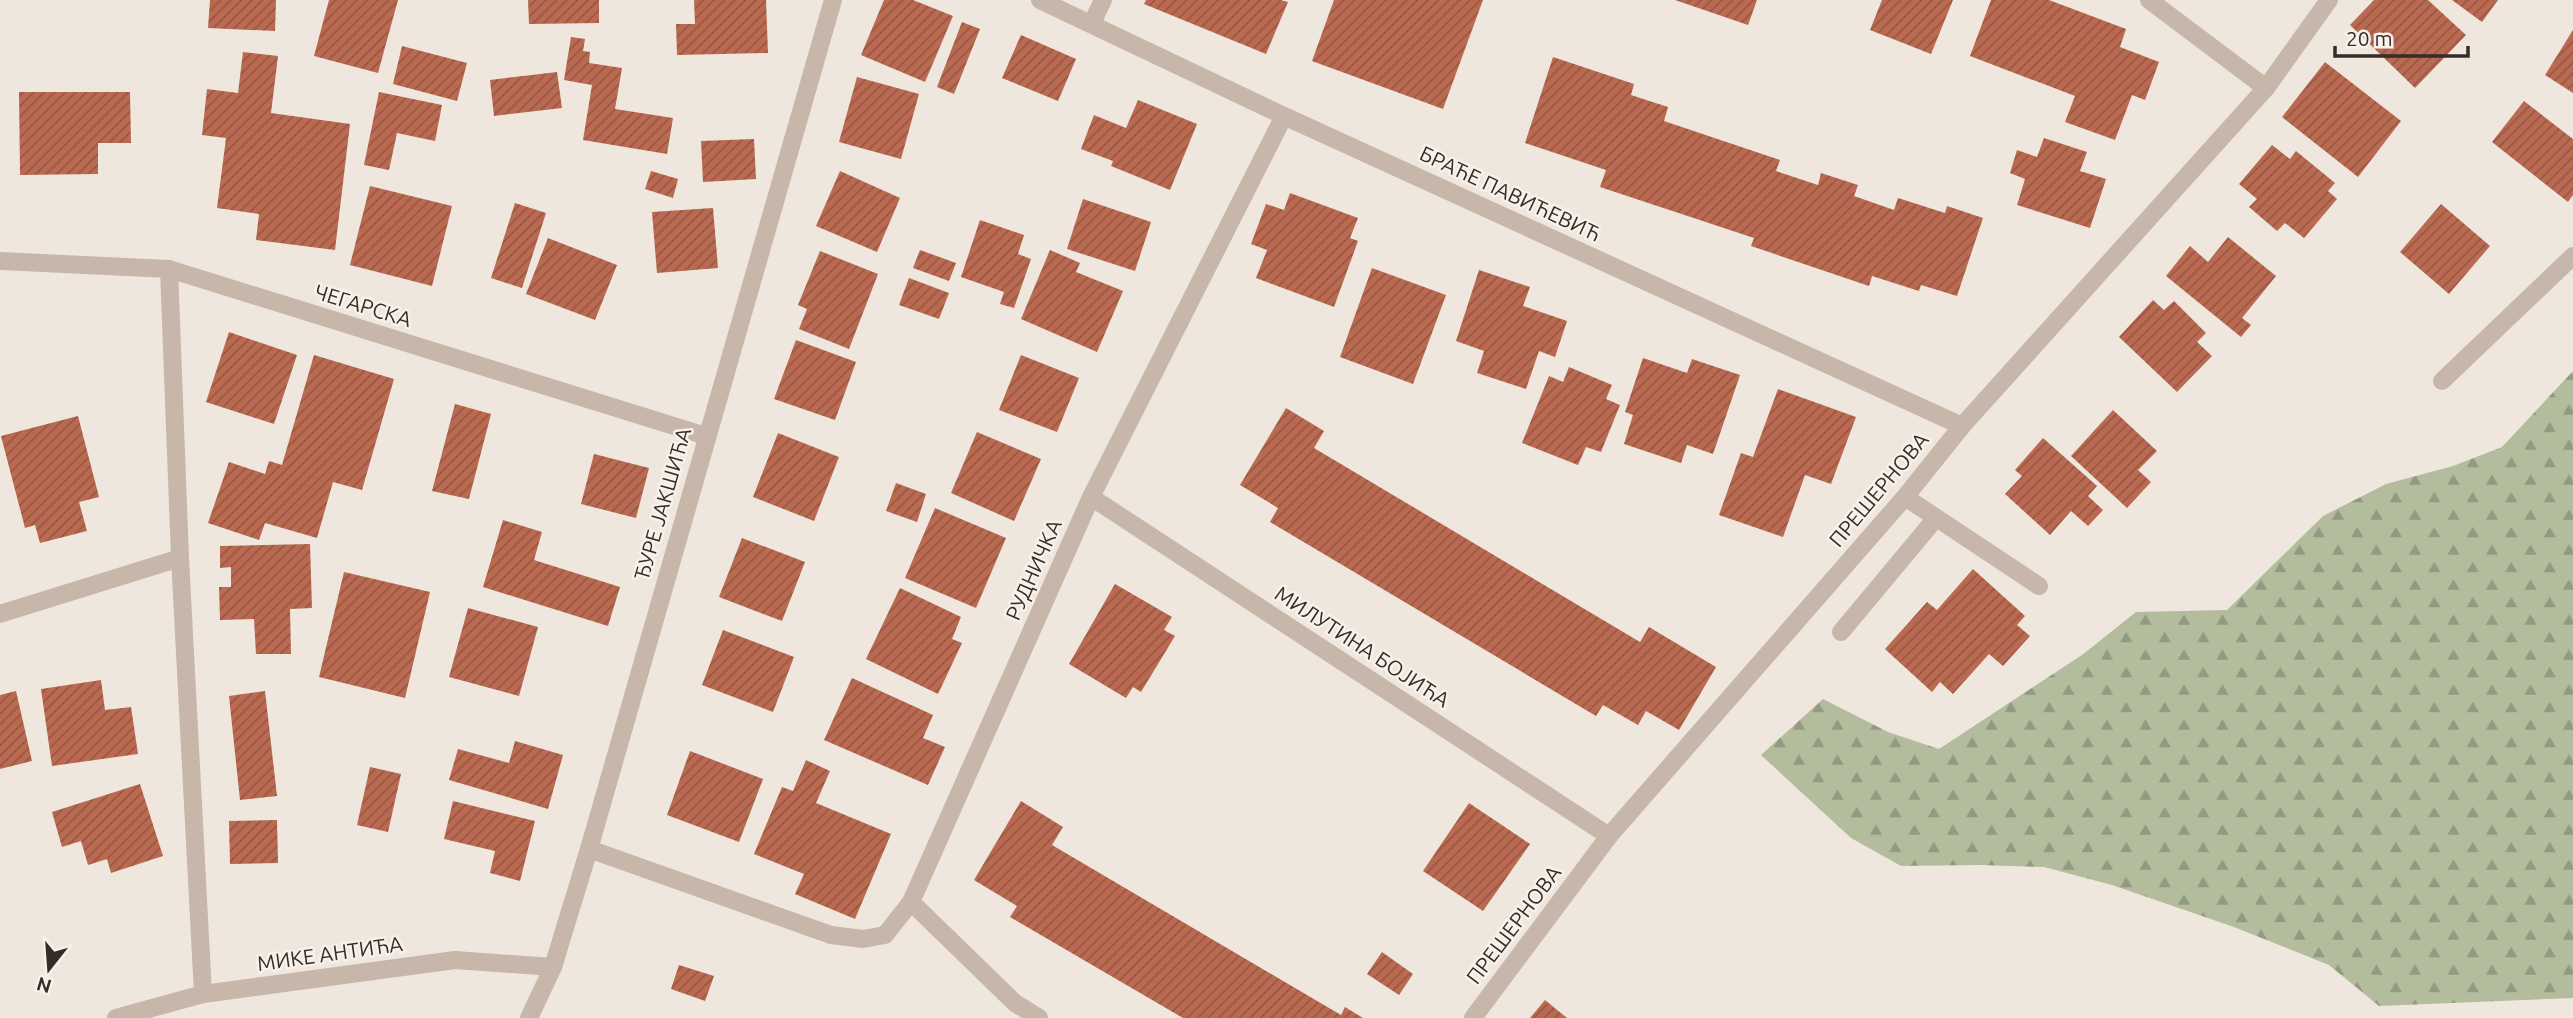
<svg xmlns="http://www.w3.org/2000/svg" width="2573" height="1018" font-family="Ubuntu,sans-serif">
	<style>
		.forest { fill: url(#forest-firs) }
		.building { fill: url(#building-hatch) }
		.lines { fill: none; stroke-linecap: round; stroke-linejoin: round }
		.service { stroke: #c6b7aa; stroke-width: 18 }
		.minor { stroke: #c6b7aa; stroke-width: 18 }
		.labels { text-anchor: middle; stroke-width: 5; stroke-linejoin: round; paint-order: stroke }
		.street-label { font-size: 21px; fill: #352c29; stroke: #f8f1e9 }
	</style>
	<defs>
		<pattern id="forest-firs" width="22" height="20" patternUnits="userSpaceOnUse" patternTransform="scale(1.75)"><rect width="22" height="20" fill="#b3bd9e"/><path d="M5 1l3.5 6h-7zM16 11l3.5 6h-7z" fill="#929a81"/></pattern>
		<pattern id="building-hatch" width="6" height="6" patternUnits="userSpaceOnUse" patternTransform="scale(1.75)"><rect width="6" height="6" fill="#ba6a51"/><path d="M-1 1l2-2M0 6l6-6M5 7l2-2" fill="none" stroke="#985743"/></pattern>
	</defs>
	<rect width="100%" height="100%" fill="#efe7dd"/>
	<polygon class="forest" points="2573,371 2573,998 2379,1006 2329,965 2234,927 2112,885 2044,867 1980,865 1901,866 1851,838 1761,755 1823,699 1888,732 1939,749 2082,655 2136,612 2227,610 2323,516 2386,484 2453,466 2502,447"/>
	<g class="building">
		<polygon points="210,0 276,0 275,31 208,28"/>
		<polygon points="329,0 398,0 378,73 314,56"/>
		<polygon points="528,0 599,0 599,23 529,24"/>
		<polygon points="694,0 766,0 768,53 677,55 676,24 695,24"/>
		<polygon points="884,0 913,0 953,16 925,82 861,55"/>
		<polygon points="1146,0 1281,0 1288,2 1266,54 1144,4"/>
		<polygon points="1334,0 1483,0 1443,109 1312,61"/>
		<polygon points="1675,0 1757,0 1748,25"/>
		<polygon points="1882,0 1953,0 1931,54 1870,30"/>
		<polygon points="1991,0 2049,0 2126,29 2120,47 2159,62 2145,100 2132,95 2115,140 2065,122 2075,96 1970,56"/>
		<polygon points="2374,0 2428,0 2466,35 2415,88 2350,25"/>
		<polygon points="2452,0 2498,0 2482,22"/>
		<polygon points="962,22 980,29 954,94 937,87"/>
		<polygon points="2573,30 2573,93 2545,75"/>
		<polygon points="1021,35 1076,59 1058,101 1002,78"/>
		<polygon points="571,37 585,39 583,51 590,52 589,63 622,68 615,109 673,118 667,154 583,140 592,85 564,80"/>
		<polygon points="402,46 467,63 457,101 393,84"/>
		<polygon points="243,52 278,56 271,113 350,124 335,250 256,240 259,214 217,208 226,138 202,135 207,89 238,93"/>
		<polygon points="1553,57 1634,84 1631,95 1668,107 1664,121 1780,160 1776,171 1818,185 1821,173 1858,185 1854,196 1894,210 1898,198 1945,213 1947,206 1983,218 1957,296 1921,285 1919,291 1872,276 1869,286 1751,246 1754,238 1600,187 1606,170 1525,143"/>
		<polygon points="2325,62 2401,121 2358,177 2282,117"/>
		<polygon points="557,72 562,108 494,116 490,80"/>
		<polygon points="857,77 919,94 901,159 839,142"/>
		<polygon points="19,92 130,92 131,143 98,143 98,174 20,175"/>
		<polygon points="379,92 442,105 435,141 397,133 389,170 364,165"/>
		<polygon points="1138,100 1197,124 1170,190 1111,166 1113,161 1081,149 1094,115 1126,128"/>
		<polygon points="2524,101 2573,139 2573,195 2568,202 2492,142"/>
		<polygon points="2044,138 2087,152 2080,171 2106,179 2090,228 2017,205 2025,179 2010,173 2017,150 2037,157"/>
		<polygon points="754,139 756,179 703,182 701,141"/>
		<polygon points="2272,145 2290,159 2296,151 2335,183 2328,191 2337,199 2304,238 2285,223 2277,231 2249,207 2257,199 2239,184"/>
		<polygon points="651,171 678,179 673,198 645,189"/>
		<polygon points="840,171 900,198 877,252 816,226"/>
		<polygon points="370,186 452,206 432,286 350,265"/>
		<polygon points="1290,193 1358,218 1350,238 1358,241 1334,307 1256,278 1267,250 1251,244 1266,204 1284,210"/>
		<polygon points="1083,199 1151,222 1135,271 1067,249"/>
		<polygon points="515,203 546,213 522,288 491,278"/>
		<polygon points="2441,204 2490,246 2449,294 2400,252"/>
		<polygon points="713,208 718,268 657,273 652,212"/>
		<polygon points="980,220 1024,235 1018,254 1031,259 1014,308 1000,304 1004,292 961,277"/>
		<polygon points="2228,237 2276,276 2242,318 2251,325 2241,337 2166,276 2190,246 2208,262"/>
		<polygon points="548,238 617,265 595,320 526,294"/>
		<polygon points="920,250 956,263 949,281 913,268"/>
		<polygon points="1050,250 1080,263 1076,272 1123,291 1097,352 1021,319"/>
		<polygon points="820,251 878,274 849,349 799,329 807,309 798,305"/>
		<polygon points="1372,268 1446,295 1413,384 1340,357"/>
		<polygon points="1479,270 1530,287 1523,306 1567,321 1555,357 1539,351 1526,389 1477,373 1484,351 1456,341"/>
		<polygon points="909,278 949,293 939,319 899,305"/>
		<polygon points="2153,300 2164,310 2174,301 2206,333 2197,342 2212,356 2177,392 2119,337"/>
		<polygon points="229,332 297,355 274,424 206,402"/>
		<polygon points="796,340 856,362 835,420 774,399"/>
		<polygon points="314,355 394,379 362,490 333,482 317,538 265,523 259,540 208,523 229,462 265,474 269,461 282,465"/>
		<polygon points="1021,355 1079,378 1057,432 999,410"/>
		<polygon points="1643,358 1687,373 1692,359 1740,375 1713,454 1687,445 1681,463 1624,444 1633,415 1625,412"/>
		<polygon points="1569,367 1612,385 1606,399 1620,405 1601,452 1586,447 1578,465 1522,443 1549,376 1563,382"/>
		<polygon points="1778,389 1856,417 1831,484 1805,475 1783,537 1719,515 1741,453 1753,457"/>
		<polygon points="455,404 491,414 469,499 432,491"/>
		<polygon points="1286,408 1324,431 1314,448 1640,642 1649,627 1716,667 1679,730 1646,711 1638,725 1603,705 1596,716 1270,522 1278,508 1240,485"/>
		<polygon points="2113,410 2157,451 2138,470 2151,482 2127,508 2071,456"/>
		<polygon points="78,416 99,497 79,502 87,531 40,543 35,525 25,528 1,436"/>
		<polygon points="977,432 1041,459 1014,521 951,493"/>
		<polygon points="778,433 839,457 814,521 753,497"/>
		<polygon points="2043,438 2097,486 2088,496 2103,510 2088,526 2071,511 2050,535 2005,494 2022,476 2015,470"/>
		<polygon points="594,454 649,468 636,518 581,504"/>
		<polygon points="896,483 926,494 917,522 886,511"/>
		<polygon points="935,508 1006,538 976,608 905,578"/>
		<polygon points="503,520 542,532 534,560 620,587 608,626 483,587"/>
		<polygon points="742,538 805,562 782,621 719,597"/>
		<polygon points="310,544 312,608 290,609 291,654 256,654 254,619 220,620 219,587 231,587 231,567 220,568 220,546"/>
		<polygon points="1973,569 2025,616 2017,625 2030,636 2003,666 1989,654 1953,694 1940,682 1932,692 1885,649 1927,602 1937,610"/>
		<polygon points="344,572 430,592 405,698 319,677"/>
		<polygon points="1115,584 1172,617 1164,630 1175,636 1141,692 1133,687 1126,698 1069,664"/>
		<polygon points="900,588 961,617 952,639 962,643 938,694 866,659"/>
		<polygon points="468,608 538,627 519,696 449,677"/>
		<polygon points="723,630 794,657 773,712 702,685"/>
		<polygon points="852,678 933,715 923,738 945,747 928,785 824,740"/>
		<polygon points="101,680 105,710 131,707 138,754 52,766 41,689"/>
		<polygon points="16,691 32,761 0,769 0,695"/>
		<polygon points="265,691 277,796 240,800 229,696"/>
		<polygon points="515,741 563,755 548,809 449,780 458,749 509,763"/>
		<polygon points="690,751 763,779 739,842 667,815"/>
		<polygon points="806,760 830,771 816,803 891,834 855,919 795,894 804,874 754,854 782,787 793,791"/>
		<polygon points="370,767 401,774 388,832 357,825"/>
		<polygon points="140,784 163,856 111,873 107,859 88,865 81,841 62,847 52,812"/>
		<polygon points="453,801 535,821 520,881 490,873 495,851 444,839"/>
		<polygon points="1021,801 1063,827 1052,845 1341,1015 1345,1007 1363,1018 1183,1018 1010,917 1017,906 974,880"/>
		<polygon points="1469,803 1530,844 1483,911 1423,871"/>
		<polygon points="277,820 278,863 230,864 229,821"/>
		<polygon points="1382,952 1413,974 1399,995 1367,974"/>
		<polygon points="679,965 714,976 705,1001 671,989"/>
		<polygon points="1545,1000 1567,1018 1530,1018"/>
	</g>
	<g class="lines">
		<g class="service">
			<polyline points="1905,497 2039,586"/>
			<polyline points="1841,632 1936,518"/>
		</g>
		<g class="minor">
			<polyline points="1040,0 1284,116 1962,426"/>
			<polyline points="2149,0 2266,88"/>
			<polyline points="1092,23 1103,0"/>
			<polyline points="0,261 169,269 706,436"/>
			<polyline points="169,269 180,558 203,994"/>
			<polyline points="2442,381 2573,256"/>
			<polyline points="1091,497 1609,836"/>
			<polyline points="0,614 180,558"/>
			<polyline points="589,849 831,935 863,939 885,935 911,902"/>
			<polyline points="116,1018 203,994 455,960 553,967"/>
			<polyline points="529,1018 553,967 589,849 833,0"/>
			<polyline points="1039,1018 1015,1003 911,902 1091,497 1284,116"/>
			<polyline points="1473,1018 1609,836 1905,497 1962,426 2266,88 2329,0"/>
		</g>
	</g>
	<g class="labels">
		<g class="street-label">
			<text transform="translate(1510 194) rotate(25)" y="7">БРАЋЕ ПАВИЋЕВИЋ</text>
			<text transform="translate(363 306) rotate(17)" y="7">ЧЕГАРСКА</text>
			<text transform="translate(1879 490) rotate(-50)" y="7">ПРЕШЕРНОВА</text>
			<text transform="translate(663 504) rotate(-74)" y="7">ЂУРЕ ЈАКШИЋА</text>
			<text transform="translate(1034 570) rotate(-66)" y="7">РУДНИЧКА</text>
			<text transform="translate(1362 647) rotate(33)" y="7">МИЛУТИНА БОЈИЋА</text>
			<text transform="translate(1514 925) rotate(-53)" y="7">ПРЕШЕРНОВА</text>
			<text transform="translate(330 954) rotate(-8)" y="7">МИКЕ АНТИЋА</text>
		</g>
	</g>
	<g transform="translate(49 969) rotate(197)" stroke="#f8f1e9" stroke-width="5" paint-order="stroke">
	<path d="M0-5L12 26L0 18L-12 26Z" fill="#352c29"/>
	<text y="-10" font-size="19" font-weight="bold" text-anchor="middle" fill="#352c29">N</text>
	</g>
	<path d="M2335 46v10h133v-10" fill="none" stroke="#352c29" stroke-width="3.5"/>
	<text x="2346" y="46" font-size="21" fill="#352c29" stroke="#f8f1e9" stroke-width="5" paint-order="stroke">20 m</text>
</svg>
